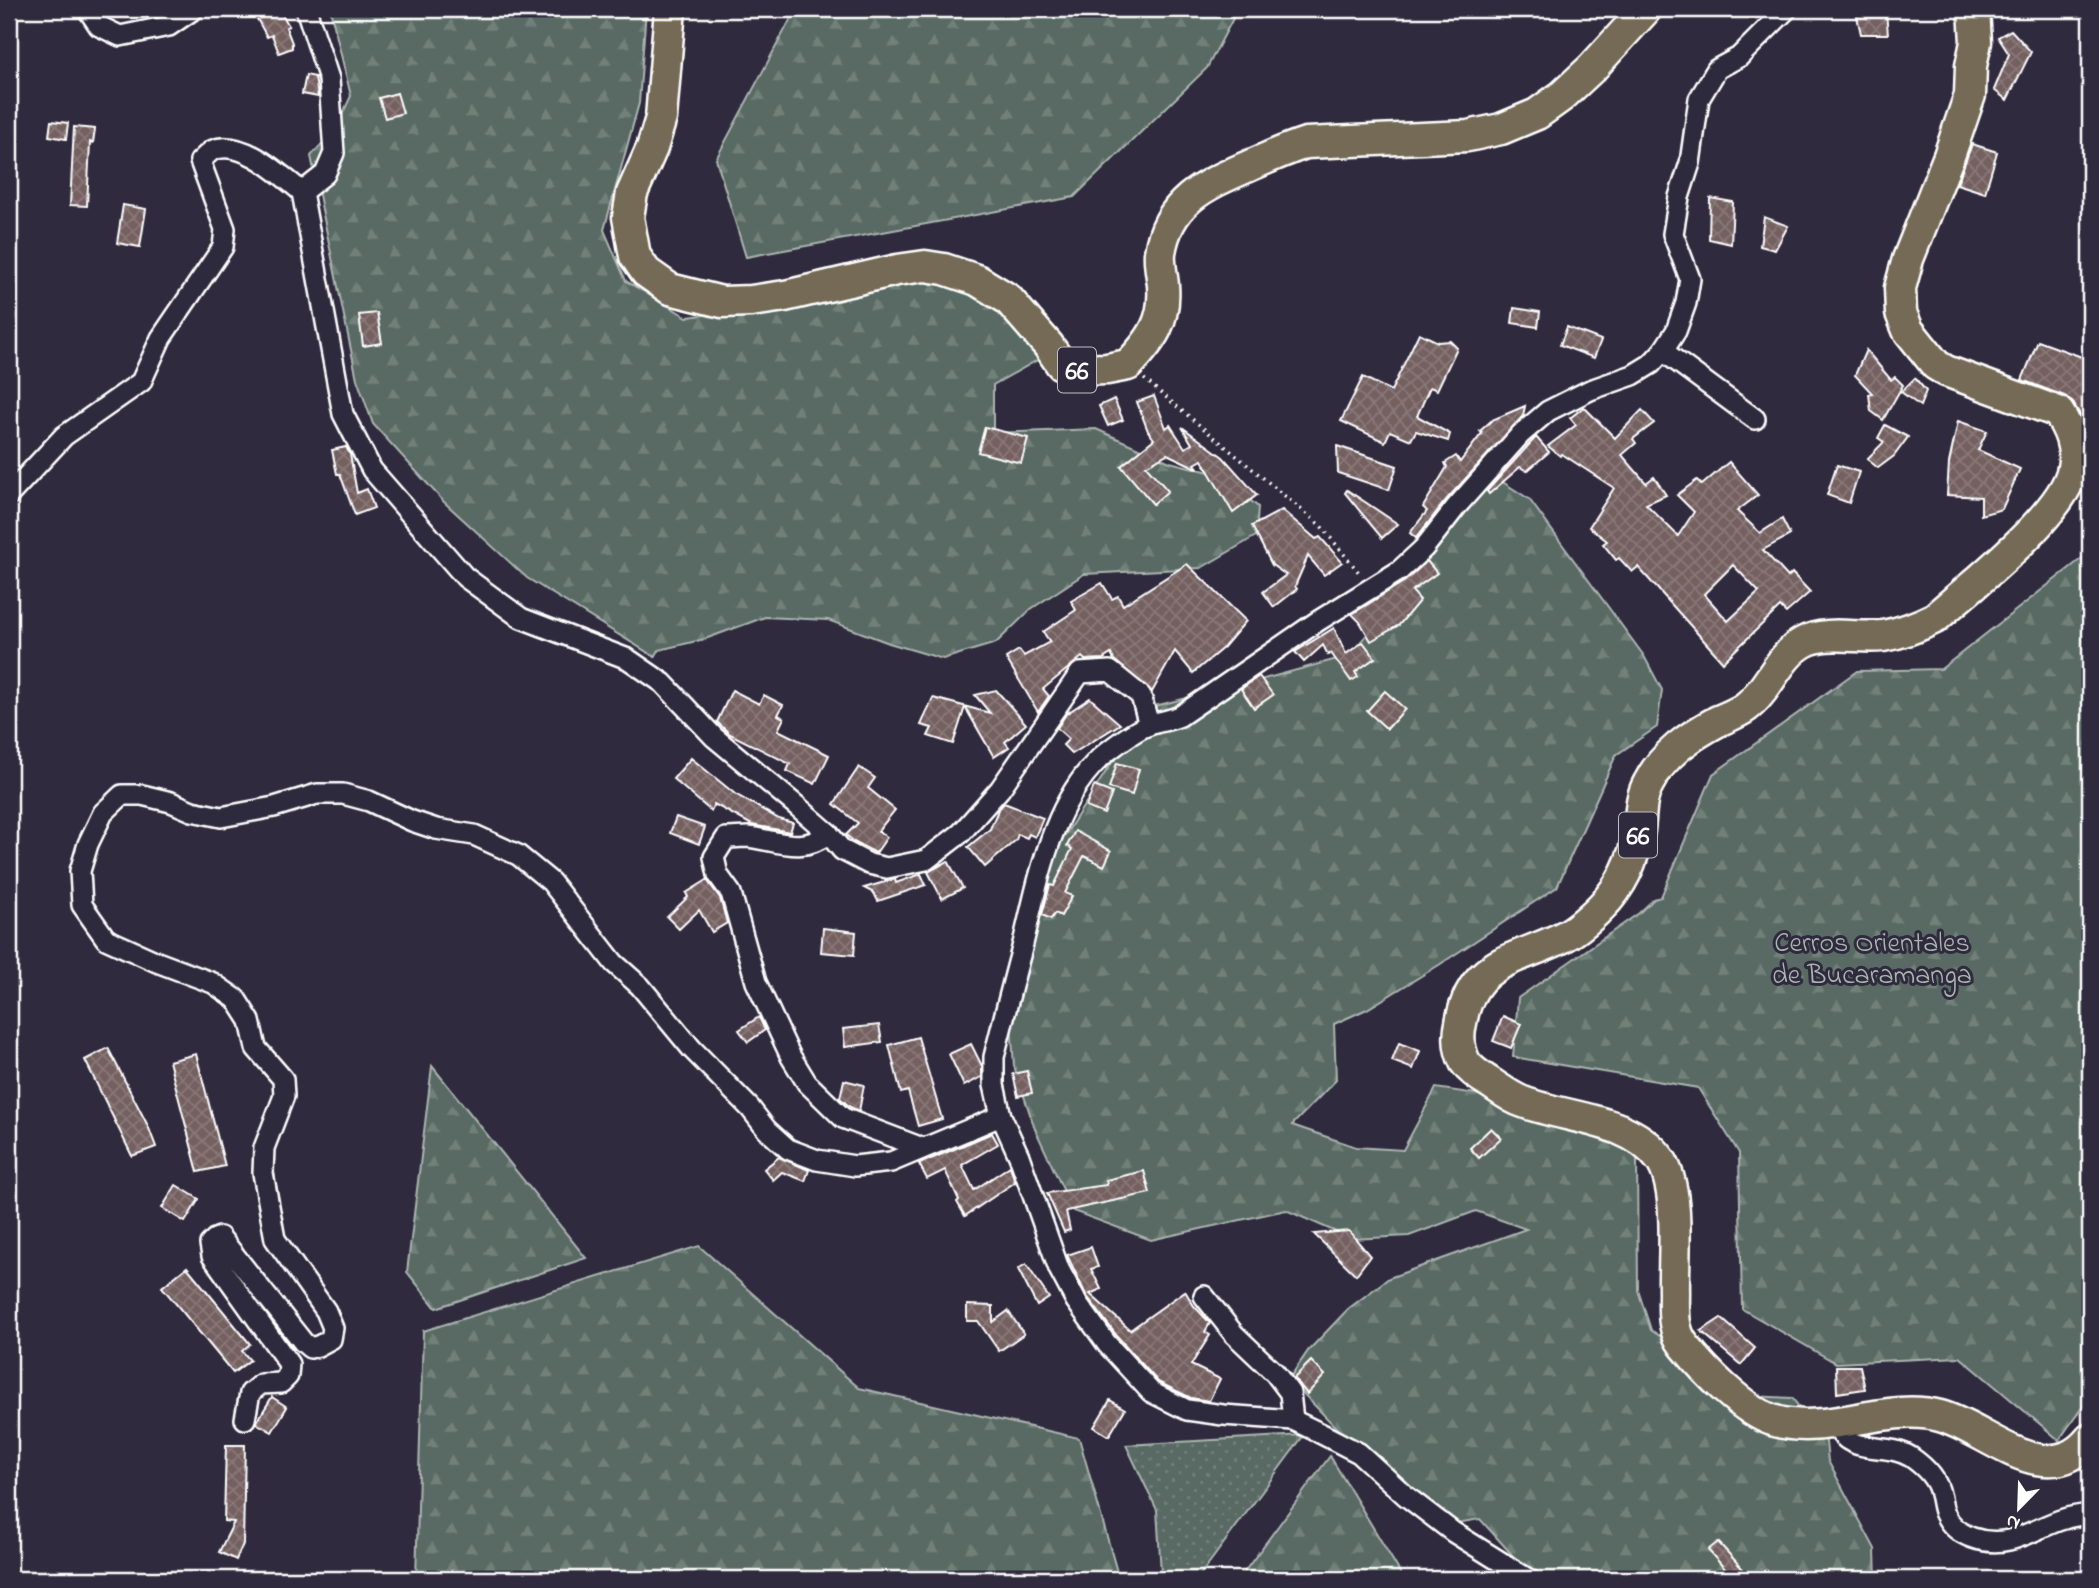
<svg xmlns="http://www.w3.org/2000/svg" width="2099" height="1588" font-family="'Indie Flower',sans-serif">
	<style>
		.grass { fill: url(#grass-dots); stroke: #acb5b1; stroke-width: 2 }
		.forest { fill: url(#forest-firs); stroke: #acb5b1; stroke-width: 2 }
		.building { fill: url(#building-cross-hatch); stroke: #fff; stroke-width: 2; fill-rule: evenodd }
		.lines { fill: none; stroke-linecap: round; stroke-linejoin: round }
		.minor-casing { stroke: #fff; stroke-width: 24 }
		.highway-casing { stroke: #fff; stroke-width: 35 }
		.path { stroke: #fff; stroke-width: 3.5; stroke-dasharray: 2 5; stroke-linecap: butt }
		.minor { stroke: #2f2a3d; stroke-width: 19 }
		.highway { stroke: #756a55; stroke-width: 30 }
		.labels { text-anchor: middle; stroke-width: 6; stroke-linejoin: round; paint-order: stroke }
		.shield { fill: #2f2a3d; stroke: #c1bfc5; stroke-width: 2 }
		.shield-label { font-size: 26px; font-weight: bold; fill: #fff }
		.park-label { font-size: 28px; fill: #acb5b1; stroke: #2f2a3d }
	</style>
	<defs>
		<pattern id="grass-dots" width="8" height="8" patternUnits="userSpaceOnUse" patternTransform="scale(1.75)"><rect width="8" height="8" fill="#586b63"/><path d="M2 2h.1M6 6h.1" fill="none" stroke="#71817a" stroke-width="1.8" stroke-linecap="round"/></pattern>
		<pattern id="forest-firs" width="22" height="20" patternUnits="userSpaceOnUse" patternTransform="scale(1.75)"><rect width="22" height="20" fill="#586b63"/><path d="M5 1l3.5 6h-7zM16 11l3.5 6h-7z" fill="#71817a"/></pattern>
		<pattern id="building-cross-hatch" width="8" height="8" patternUnits="userSpaceOnUse" patternTransform="scale(1.75)"><rect width="8" height="8" fill="#746061"/><path d="M0 0l8 8M0 8l8-8" fill="none" stroke="#897879"/></pattern>
	</defs>
	<rect width="100%" height="100%" fill="#2f2a3d"/>
	<filter id="ink" filterUnits="userSpaceOnUse"><feTurbulence type="fractalNoise" baseFrequency=".0143" numOctaves="2"/><feDisplacementMap in="SourceGraphic" scale="14" xChannelSelector="R" yChannelSelector="G"/><feConvolveMatrix kernelMatrix="1 2 1 2 8 2 1 2 1" color-interpolation-filters="sRGB"/></filter>
	<g filter="url(#ink)">
		<polygon class="grass" points="1304,1435 1198,1578 1161,1573 1157,1510 1126,1445"/>
		<g class="forest">
			<polygon points="330,9 646,9 639,103 604,230 626,281 687,317 721,313 921,269 984,289 1041,358 993,385 993,433 1096,429 1170,462 1221,475 1258,507 1256,536 1201,568 1084,574 1031,609 996,643 943,659 889,643 828,620 765,617 705,639 659,650 655,657 527,578 444,502 373,424 357,379 311,156 336,128 351,96"/>
			<polygon points="796,9 1238,9 1207,68 1074,197 746,257 716,159"/>
			<polygon points="1487,472 1529,499 1644,656 1662,690 1657,727 1616,755 1557,887 1439,965 1367,1009 1334,1024 1336,1080 1292,1125 1356,1147 1403,1150 1436,1088 1579,1109 1637,1156 1638,1290 1651,1330 1750,1396 1792,1398 1804,1413 1824,1423 1828,1461 1875,1549 1876,1579 1534,1579 1480,1519 1439,1526 1403,1497 1289,1379 1308,1351 1348,1309 1389,1278 1526,1229 1476,1211 1409,1236 1352,1239 1286,1210 1151,1240 1073,1211 1035,1129 1014,1066 1008,982 1054,852 1147,708 1260,680 1348,656 1379,621 1418,559"/>
			<polygon points="2090,552 2090,1396 2059,1440 1960,1357 1836,1363 1742,1309 1739,1153 1698,1088 1513,1057 1518,998 1639,913 1654,899 1661,897 1713,774 1857,671 1941,669"/>
			<polygon points="432,1066 586,1258 436,1308 407,1272"/>
			<polygon points="699,1246 859,1388 1079,1438 1119,1579 416,1579 423,1331"/>
			<polygon points="1330,1456 1404,1579 1239,1579"/>
		</g>
		<g class="building">
			<polygon points="271,9 279,9 289,26 286,27 292,43 292,48 279,53 272,35 267,37 256,17"/>
			<polygon points="1856,12 1886,12 1888,34 1861,34"/>
			<polygon points="2011,30 2031,52 2007,100 1994,90 2009,54 1998,37"/>
			<polygon points="306,75 315,77 318,97 302,94"/>
			<polygon points="397,93 403,113 385,118 379,98"/>
			<polygon points="51,121 68,123 66,139 49,136"/>
			<polygon points="74,127 95,129 93,143 90,142 87,206 70,205"/>
			<polygon points="1972,144 1997,152 1985,193 1957,184"/>
			<polygon points="1710,198 1733,202 1731,244 1709,239"/>
			<polygon points="123,205 146,209 140,247 117,243"/>
			<polygon points="1764,217 1788,226 1775,250 1760,246"/>
			<polygon points="1514,308 1540,312 1538,327 1512,323"/>
			<polygon points="377,313 382,343 363,346 359,315"/>
			<polygon points="1567,327 1601,340 1594,358 1560,345"/>
			<polygon points="1419,333 1438,342 1450,341 1457,348 1437,390 1430,387 1417,416 1450,434 1448,441 1416,431 1411,440 1390,431 1385,442 1341,421 1363,377 1391,391"/>
			<polygon points="2038,341 2090,360 2090,422 2082,418 2073,403 2065,396 2022,380"/>
			<polygon points="1866,350 1891,380 1895,377 1903,385 1883,420 1871,411 1869,394 1872,393 1855,375"/>
			<polygon points="1915,378 1926,391 1920,406 1901,392"/>
			<polygon points="1154,396 1166,428 1170,425 1185,448 1192,444 1182,427 1223,457 1257,495 1233,513 1202,460 1195,464 1199,469 1167,454 1146,466 1168,491 1153,504 1121,466 1154,439 1148,431 1137,402"/>
			<polygon points="1114,399 1123,420 1108,426 1099,406"/>
			<polygon points="1525,406 1523,416 1447,499 1416,538 1410,533 1427,511 1423,507 1447,467 1445,463 1456,456 1460,462 1482,433 1480,431 1492,420"/>
			<path d="M 1584,407 L 1615,438 L 1642,410 L 1654,423 L 1633,439 L 1636,443 L 1622,455 L 1646,483 L 1654,477 L 1666,495 L 1646,504 L 1678,536 L 1694,512 L 1677,495 L 1697,480 L 1702,485 L 1729,462 L 1758,495 L 1737,511 L 1760,533 L 1782,519 L 1790,535 L 1763,550 L 1788,577 L 1792,573 L 1810,592 L 1786,613 L 1780,607 L 1723,662 L 1638,567 L 1632,572 L 1619,558 L 1616,560 L 1603,544 L 1607,541 L 1589,527 L 1614,488 L 1562,454 L 1560,456 L 1548,446 L 1576,425 L 1570,418 ZM 1733,565 L 1759,592 L 1728,621 L 1704,594 Z"/>
			<polygon points="1958,421 1987,431 1978,450 2020,469 2002,509 1981,515 1981,497 1947,495 1949,463"/>
			<polygon points="1885,425 1908,437 1894,456 1878,468 1867,459 1884,442 1878,438"/>
			<polygon points="985,427 1028,438 1021,463 978,452"/>
			<polygon points="1536,437 1549,452 1527,471 1520,467 1489,494 1487,491"/>
			<polygon points="1337,446 1397,466 1389,490 1338,473"/>
			<polygon points="346,447 350,454 357,493 367,489 374,508 355,515 340,474 337,474 332,450"/>
			<polygon points="1837,465 1859,472 1849,503 1827,495"/>
			<polygon points="1347,490 1398,524 1382,538 1345,493"/>
			<polygon points="1282,510 1316,539 1320,537 1342,562 1324,575 1308,556 1295,586 1297,589 1274,607 1263,592 1286,575 1272,565 1252,526"/>
			<polygon points="1427,561 1437,573 1412,591 1420,600 1399,625 1371,641 1360,622 1352,614 1405,581"/>
			<polygon points="1187,564 1246,621 1224,647 1193,673 1175,651 1152,692 1114,660 1111,654 1103,659 1085,660 1082,657 1043,689 1049,696 1038,712 1006,658 1019,650 1024,656 1050,642 1043,632 1076,610 1071,601 1102,583 1112,599 1118,596 1123,605"/>
			<polygon points="1334,628 1346,654 1363,642 1375,658 1355,672 1358,677 1351,681 1331,653 1328,655 1323,645 1304,662 1295,652"/>
			<polygon points="1259,676 1273,695 1254,708 1241,689"/>
			<polygon points="732,690 759,704 764,695 783,705 778,715 784,718 778,730 829,755 815,784 787,771 790,764 730,734 717,722"/>
			<polygon points="996,690 1026,724 1005,742 1009,747 994,757 965,707 953,744 928,736 932,728 921,725 933,698 990,713 975,695"/>
			<polygon points="1385,691 1405,709 1387,729 1367,711"/>
			<polygon points="1090,698 1120,724 1072,754 1063,745 1069,739 1057,728 1066,714"/>
			<polygon points="691,758 735,794 779,819 793,823 790,832 752,825 714,804 711,811 673,779"/>
			<polygon points="1117,763 1139,769 1132,795 1109,788"/>
			<polygon points="859,767 875,778 868,788 895,810 878,831 887,837 876,853 854,842 846,835 858,823 834,804"/>
			<polygon points="1094,786 1112,793 1104,814 1086,807"/>
			<polygon points="1004,803 1043,818 1035,837 1029,834 1027,838 1018,834 1016,840 985,867 968,847 990,829 998,810"/>
			<polygon points="676,817 705,827 699,844 670,833"/>
			<polygon points="1075,831 1111,851 1104,866 1084,856 1065,893 1072,896 1061,916 1055,913 1051,919 1042,915 1050,885 1054,886 1072,849 1067,846"/>
			<polygon points="948,861 963,888 942,899 928,872"/>
			<polygon points="921,874 926,885 878,901 874,893 864,888 895,879 896,883"/>
			<polygon points="707,880 720,898 727,923 712,932 699,910 679,929 667,917 688,897 686,893"/>
			<polygon points="823,928 856,932 854,955 821,952"/>
			<polygon points="1503,1016 1521,1024 1511,1048 1493,1041"/>
			<polygon points="759,1017 765,1030 748,1042 739,1030"/>
			<polygon points="879,1025 882,1042 845,1047 843,1029"/>
			<polygon points="918,1037 942,1119 918,1126 908,1091 901,1093 889,1045"/>
			<polygon points="1399,1043 1420,1051 1413,1069 1392,1061"/>
			<polygon points="971,1044 982,1066 982,1077 964,1086 949,1054"/>
			<polygon points="108,1048 148,1126 156,1147 132,1156 85,1060"/>
			<polygon points="196,1054 225,1166 198,1172 169,1061"/>
			<polygon points="1027,1071 1032,1093 1018,1096 1013,1074"/>
			<polygon points="844,1080 864,1085 859,1111 850,1107 840,1098"/>
			<polygon points="1491,1128 1501,1138 1479,1158 1470,1148"/>
			<polygon points="992,1133 998,1144 962,1165 974,1190 1010,1166 1015,1182 965,1216 957,1202 959,1200 945,1170 927,1179 919,1164"/>
			<polygon points="779,1157 809,1170 805,1181 782,1172 773,1180 764,1169"/>
			<polygon points="1144,1171 1150,1193 1066,1211 1070,1230 1064,1232 1047,1193 1107,1185 1106,1180"/>
			<polygon points="176,1185 199,1199 185,1222 162,1208"/>
			<polygon points="1349,1231 1370,1256 1356,1275 1314,1234"/>
			<polygon points="1091,1247 1098,1267 1091,1269 1101,1289 1090,1294 1130,1330 1185,1291 1194,1306 1210,1323 1205,1332 1210,1335 1191,1365 1220,1379 1209,1401 1191,1398 1158,1382 1117,1336 1086,1295 1067,1255"/>
			<polygon points="1026,1264 1049,1298 1037,1306 1018,1269"/>
			<polygon points="187,1267 250,1344 242,1351 250,1360 233,1373 162,1287"/>
			<polygon points="967,1305 993,1306 993,1322 1008,1311 1024,1334 999,1351 978,1321 967,1321"/>
			<polygon points="1721,1318 1755,1348 1741,1365 1701,1331"/>
			<polygon points="1311,1361 1325,1375 1307,1394 1294,1378"/>
			<polygon points="1836,1366 1860,1366 1865,1389 1837,1393"/>
			<polygon points="272,1397 287,1407 272,1432 256,1423"/>
			<polygon points="1110,1400 1125,1409 1109,1436 1094,1427"/>
			<polygon points="226,1445 245,1445 243,1544 236,1560 219,1552 234,1522 224,1521"/>
			<polygon points="1718,1542 1752,1579 1734,1579 1708,1550"/>
		</g>
		<g class="lines">
			<g class="minor-casing">
				<g id="minor">
					<polyline points="90,9 89,11 99,26 120,36 169,26 194,9"/>
					<polyline points="302,192 343,414 372,470 465,577 521,618 628,659 663,683 714,737 797,806 828,833 842,850 869,864 887,868 926,860 961,833 1000,789 1080,673 1110,671 1141,696 1149,725"/>
					<polyline points="1663,351 1755,419"/>
					<path d="M 9,495 L 64,436 L 141,382 L 161,338 L 223,247 L 225,229 L 200,161 C 204,158 209,152 213,150 C 242,138 281,175 302,192 L 325,174 L 334,153 L 329,79 L 306,9"/>
					<path d="M 828,833 C 804,855 775,840 748,837 C 741,837 733,838 726,838 L 714,857 L 718,875 L 731,893 L 756,982 L 791,1057 L 807,1083 L 843,1118 L 922,1148"/>
					<polyline points="1204,1296 1234,1334 1275,1373 1290,1393 1293,1420"/>
					<polyline points="245,1419 250,1393 261,1384 281,1383 288,1376 289,1364 212,1256 210,1244 215,1239 220,1237 303,1342 310,1348 318,1346 331,1339 333,1328 326,1311 275,1239 263,1173 264,1148 284,1096 283,1079 256,1048 250,1021 236,999 213,983 157,962 106,939 82,905 80,871 88,844 103,813 122,795 142,795 171,802 192,811 221,817 274,807 317,794 343,794 369,801 412,821 436,829 474,835 518,855 551,882 614,963 640,986 692,1049 750,1108 767,1130 788,1149 817,1160 855,1166 891,1162 1001,1116"/>
					<path d="M 1833,1421 C 1850,1459 1883,1440 1911,1457 C 1924,1466 1937,1478 1940,1494 C 1942,1500 1942,1508 1945,1514 C 1956,1538 1986,1545 2009,1540 C 2028,1536 2046,1524 2064,1519 C 2072,1516 2082,1515 2090,1514"/>
					<path d="M 1528,1579 L 1453,1532 L 1406,1496 L 1359,1453 L 1318,1432 L 1293,1420 L 1223,1415 L 1187,1410 L 1151,1392 L 1107,1344 L 1076,1301 L 1059,1269 L 1019,1156 L 1001,1116 L 994,1085 L 994,1057 C 1003,1021 1012,985 1022,948 C 1038,882 1052,796 1108,751 C 1120,742 1135,730 1149,725 C 1159,721 1169,721 1180,716 L 1318,621 L 1399,571 L 1424,548 L 1456,507 L 1521,434 L 1548,411 L 1590,390 L 1633,375 L 1651,364 L 1663,351 L 1676,331 L 1686,303 L 1690,279 L 1673,234 L 1679,197 L 1690,163 L 1699,99 L 1717,69 L 1739,57 L 1787,9"/>
				</g>
			</g>
			<g class="highway-casing">
				<g id="highway">
					<path d="M 670,9 L 661,118 L 652,148 L 632,193 L 628,217 L 635,256 L 646,272 L 670,289 L 722,302 L 751,301 L 785,296 L 897,270 L 925,266 L 944,269 L 977,280 L 1008,299 L 1048,345 L 1061,364 L 1076,370 L 1107,369 L 1128,365 C 1152,340 1166,321 1163,285 C 1162,275 1159,263 1160,253 C 1168,199 1208,184 1251,165 C 1270,157 1287,149 1306,143 L 1468,136 L 1501,129 L 1537,114 L 1562,96 L 1592,68 L 1646,9"/>
					<path d="M 1974,9 L 1976,42 L 1971,66 L 1970,95 L 1949,156 L 1908,259 L 1900,288 L 1901,313 L 1908,330 L 1936,365 L 1946,371 L 2058,412 C 2069,429 2077,447 2073,468 C 2065,513 1971,586 1935,618 C 1919,626 1901,633 1883,636 C 1859,639 1826,630 1804,642 C 1778,656 1769,690 1746,707 C 1738,713 1727,717 1718,721 C 1690,736 1663,754 1648,784 C 1640,799 1641,814 1639,830 C 1634,859 1622,886 1601,907 C 1590,918 1577,930 1563,937 C 1516,961 1472,959 1461,1023 C 1458,1036 1459,1050 1465,1062 C 1471,1071 1480,1076 1489,1082 C 1500,1089 1511,1098 1523,1102 C 1567,1119 1630,1118 1660,1159 C 1681,1188 1673,1256 1674,1292 C 1674,1310 1672,1330 1684,1345 C 1705,1371 1743,1411 1775,1421 C 1828,1436 1887,1402 1940,1416 C 1988,1429 2046,1493 2090,1439"/>
				</g>
			</g>
			<polyline class="path" points="1144,379 1321,526 1361,575"/>
			<use href="#minor" class="minor"/>
			<use href="#highway" class="highway"/>
		</g>
	</g>
	<g class="labels">
		<g class="shield">
			<rect x="1058" y="347.5" width="38" height="45" rx="5"/>
			<rect x="1619" y="812.5" width="38" height="45" rx="5"/>
		</g>
		<g class="shield-label">
			<text x="1077" y="379">66</text>
			<text x="1638" y="844">66</text>
		</g>
		<g class="park-label">
			<text x="1872" y="951">Cerros Orientales<tspan x="1872" dy="32">de Bucaramanga</tspan></text>
		</g>
	</g>
	<rect width="2099" height="1588" fill="none" stroke="#2f2a3d" stroke-width="35"/>
	<rect x="18" y="18" width="2064" height="1553" fill="none" stroke="#fff" stroke-width="2.5" filter="url(#ink)"/>
	<g transform="translate(2019 1508) rotate(203)" stroke="#2f2a3d" stroke-width="5" paint-order="stroke">
	<path d="M0-5L12 26L0 18L-12 26Z" fill="#ffffff"/>
	<text y="-10" font-size="19" font-weight="bold" text-anchor="middle" fill="#ffffff">N</text>
	</g>
</svg>
